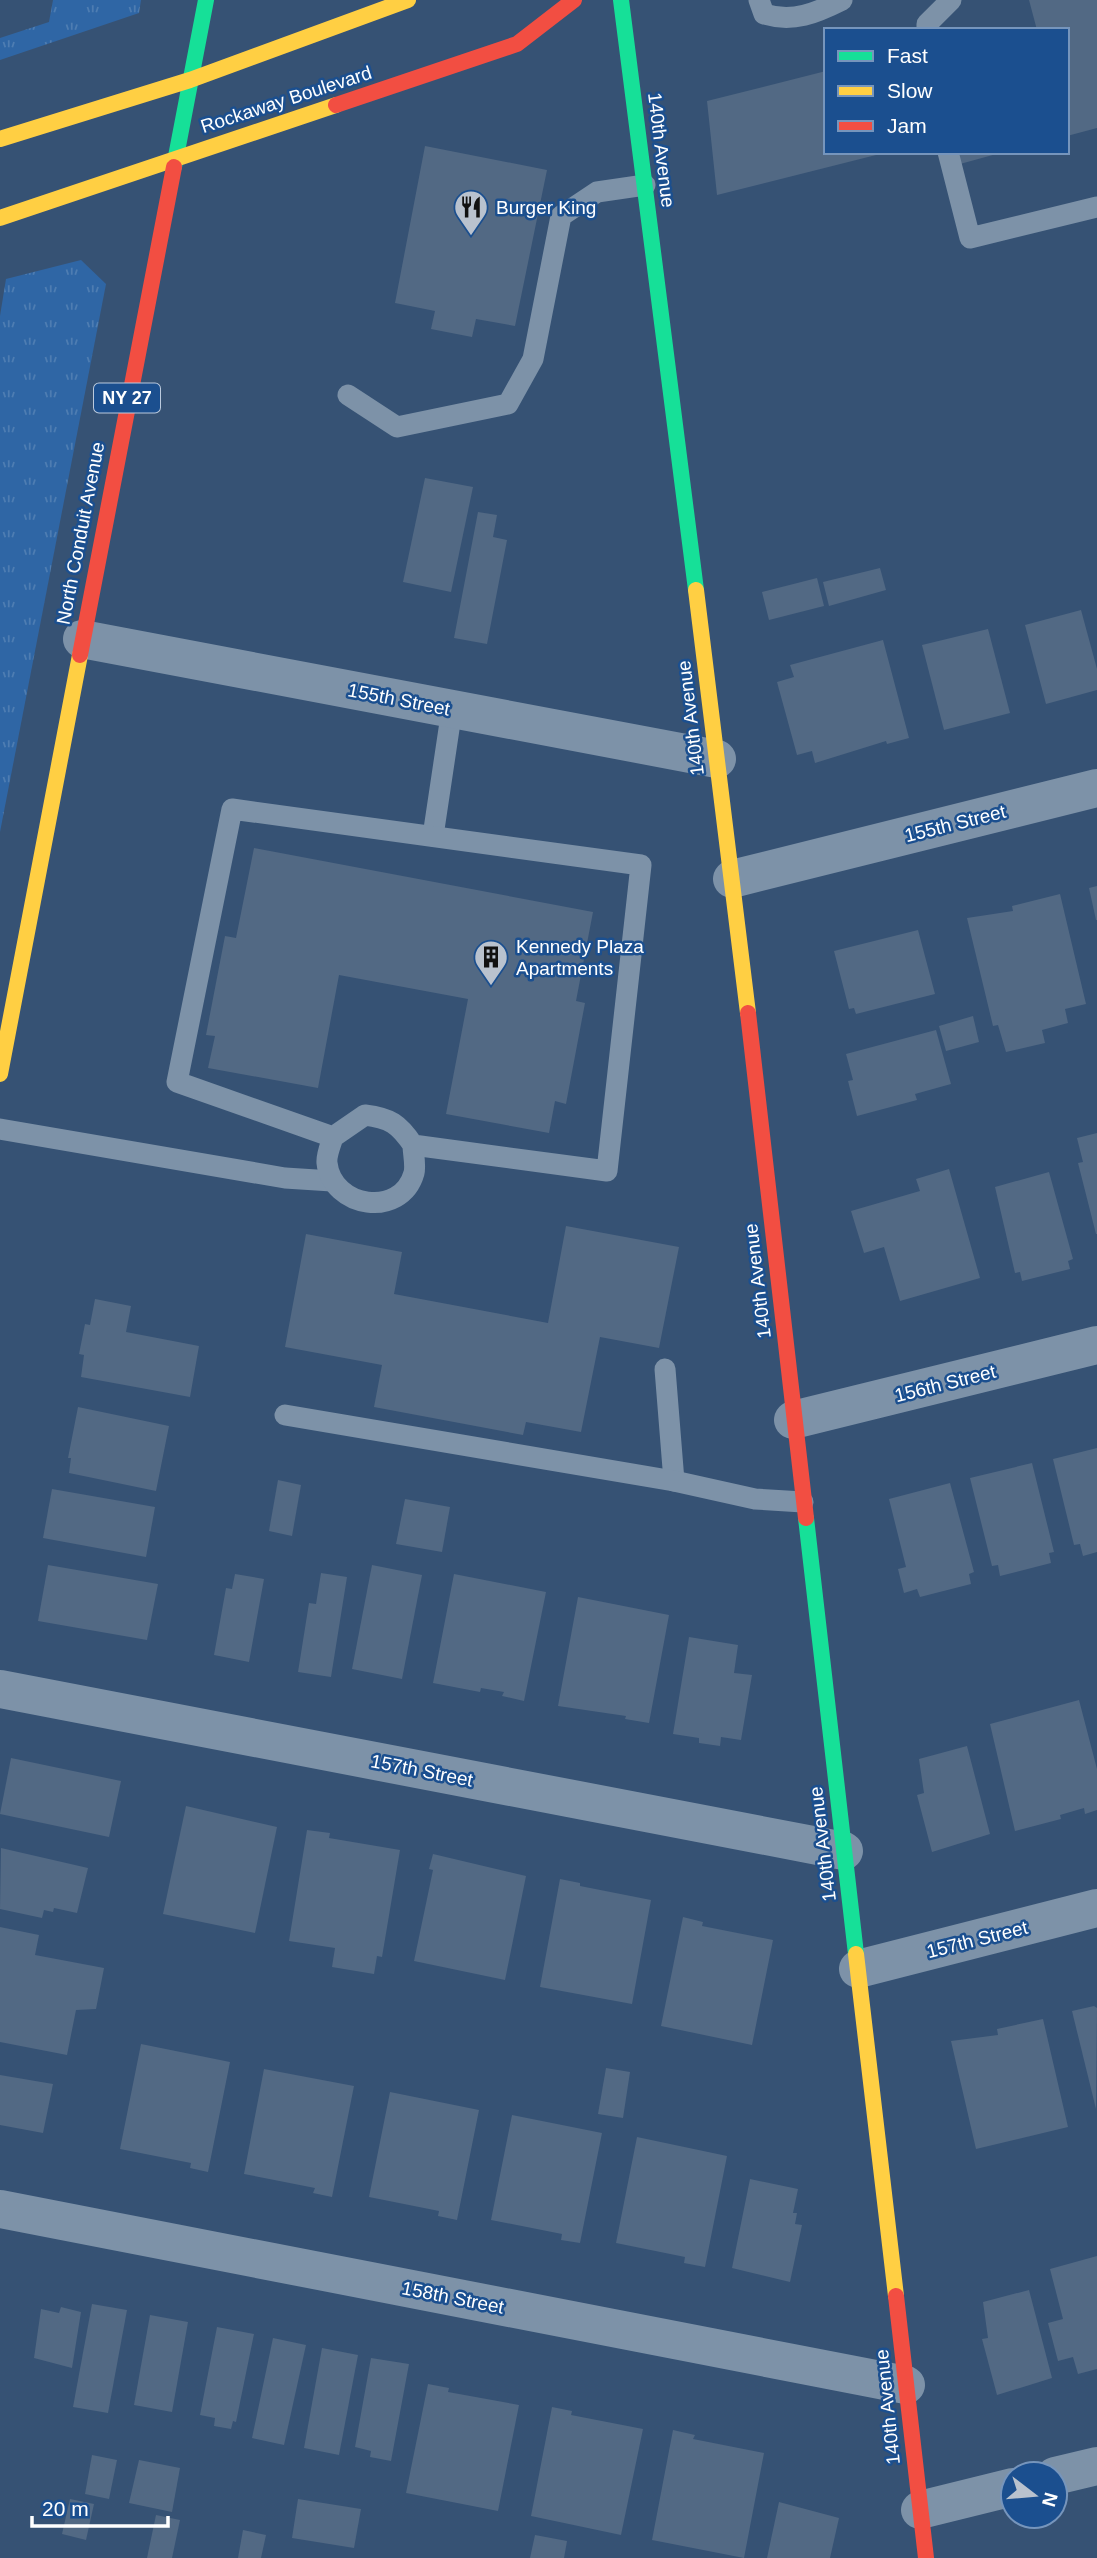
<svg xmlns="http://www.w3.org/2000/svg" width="1097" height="2558" font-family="Helvetica,sans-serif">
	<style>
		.grass { fill: url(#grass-tufts) }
		.building { fill: #526984 }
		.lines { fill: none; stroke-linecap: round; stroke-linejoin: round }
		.lane { stroke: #7d92a8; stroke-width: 21 }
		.street { stroke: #7d92a8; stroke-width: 38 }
		.fast { stroke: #16e098; stroke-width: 16 }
		.slow { stroke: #ffcf43; stroke-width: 16 }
		.jam { stroke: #f24e42; stroke-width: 16 }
		.labels { text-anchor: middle; stroke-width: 5; stroke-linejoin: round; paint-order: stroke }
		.shield { fill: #1b4f8f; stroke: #bbcadd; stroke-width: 2 }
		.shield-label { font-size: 18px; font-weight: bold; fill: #fff }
		.street-label { font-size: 19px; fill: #fff; stroke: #1b4f8f }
		.poi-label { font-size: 19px; fill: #fff; stroke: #1b4f8f; text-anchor: start }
	</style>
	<defs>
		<pattern id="grass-tufts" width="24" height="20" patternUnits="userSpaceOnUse" patternTransform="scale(1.75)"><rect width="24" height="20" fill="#2f66a5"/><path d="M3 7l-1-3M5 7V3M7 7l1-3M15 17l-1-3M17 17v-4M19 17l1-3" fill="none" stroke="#4e7db2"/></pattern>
	</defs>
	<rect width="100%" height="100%" fill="#365274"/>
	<g class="grass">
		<polygon points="53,0 141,0 139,13 0,60 0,38 49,22"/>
		<polygon points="81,260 106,284 0,832 0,316 6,279"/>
	</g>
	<g class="building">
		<polygon points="1029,0 1097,0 1097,128 1067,136 1067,30 1037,30"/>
		<polygon points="826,71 826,152 884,153 717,195 707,101"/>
		<polygon points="425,146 547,170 515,326 476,319 472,337 431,329 435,311 395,303"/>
		<polygon points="957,152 1000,152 1000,153 960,164"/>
		<polygon points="425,478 473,487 451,592 403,582"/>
		<polygon points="478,512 497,515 493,537 507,540 487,644 454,638"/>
		<polygon points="880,568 886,590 829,606 823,582"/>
		<polygon points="817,578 824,606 769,620 762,592"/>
		<polygon points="1081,610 1097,669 1097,690 1046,704 1025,625"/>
		<polygon points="988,629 1010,713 944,730 922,645"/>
		<polygon points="883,640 909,738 887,744 886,741 815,763 812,751 797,755 777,682 794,677 790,665"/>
		<polygon points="254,848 593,912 576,1001 585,1003 566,1104 555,1101 549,1133 446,1114 468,999 339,975 318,1088 208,1068 215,1036 206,1035 225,936 236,938"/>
		<polygon points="1097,886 1097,920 1096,920 1089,888"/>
		<polygon points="1060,894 1086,1004 1065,1009 1068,1023 1042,1030 1045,1043 1006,1052 998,1025 993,1026 967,918 1013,911 1012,906"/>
		<polygon points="918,930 935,994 856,1014 854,1008 849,1009 834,951"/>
		<polygon points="973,1016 979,1042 946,1051 939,1026"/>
		<polygon points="936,1030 951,1084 915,1094 917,1100 857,1116 848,1081 853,1080 846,1054"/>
		<polygon points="1097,1133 1097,1234 1096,1234 1078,1163 1083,1162 1077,1138"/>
		<polygon points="949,1169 980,1278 900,1301 884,1247 864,1253 851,1211 920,1191 916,1179"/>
		<polygon points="1049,1172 1073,1259 1068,1261 1070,1269 1022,1281 1020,1272 1015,1273 995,1187"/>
		<polygon points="566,1226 679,1247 659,1348 600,1337 581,1432 526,1422 523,1435 374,1407 382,1365 285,1347 306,1234 402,1252 394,1294 548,1323"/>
		<polygon points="95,1299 131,1306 126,1332 199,1346 190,1397 81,1377 84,1355 79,1354 85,1324 90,1325"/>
		<polygon points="78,1407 169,1426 156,1491 69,1473 71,1458 68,1458"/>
		<polygon points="1097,1448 1097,1552 1083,1556 1080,1544 1074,1545 1053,1459"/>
		<polygon points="1032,1463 1054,1552 1049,1553 1051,1563 1000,1576 998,1565 992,1566 970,1478"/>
		<polygon points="278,1480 301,1485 292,1536 269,1531"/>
		<polygon points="950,1483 974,1572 969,1574 971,1584 920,1597 917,1589 904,1593 898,1569 906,1567 889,1499"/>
		<polygon points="52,1489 155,1507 146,1557 43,1538"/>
		<polygon points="405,1499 450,1507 442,1552 396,1544"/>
		<polygon points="48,1565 158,1584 147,1640 38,1621"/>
		<polygon points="372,1565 422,1575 402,1679 352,1669"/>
		<polygon points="321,1573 347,1577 331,1677 298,1672 309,1603 316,1604"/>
		<polygon points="235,1574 264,1579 249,1662 214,1655 226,1588 232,1589"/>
		<polygon points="454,1574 546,1592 524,1701 502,1696 504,1692 481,1688 480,1692 433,1683"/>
		<polygon points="578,1597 669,1615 649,1723 625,1719 626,1716 558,1706"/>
		<polygon points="689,1637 738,1645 734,1673 752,1675 741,1740 721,1737 720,1746 699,1743 699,1738 673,1734"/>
		<polygon points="1079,1700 1097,1769 1097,1810 1085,1814 1084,1808 1060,1815 1061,1819 1015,1831 990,1724"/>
		<polygon points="967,1746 990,1834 932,1852 917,1795 924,1793 919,1759"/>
		<polygon points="11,1758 121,1781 109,1837 0,1814"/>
		<polygon points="186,1806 277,1827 255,1933 163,1914"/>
		<polygon points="307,1830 330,1833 329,1838 400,1850 382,1957 377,1956 374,1974 332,1967 335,1948 289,1941"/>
		<polygon points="1,1848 88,1868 77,1913 54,1908 53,1912 44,1910 42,1918 0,1909"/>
		<polygon points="433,1854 526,1876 505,1980 414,1961 433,1870 429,1869"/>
		<polygon points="560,1879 580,1883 580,1886 651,1900 632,2004 540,1987"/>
		<polygon points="683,1917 703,1922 702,1926 773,1940 752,2045 661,2026"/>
		<polygon points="0,1927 39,1935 35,1955 104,1968 96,2009 76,2010 67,2055 0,2042"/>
		<polygon points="1094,2006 1097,2008 1096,2109 1072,2011"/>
		<polygon points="1043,2019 1068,2127 976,2149 951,2041 998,2035 997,2029"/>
		<polygon points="141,2044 230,2062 208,2172 190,2168 191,2163 120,2149"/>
		<polygon points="606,2068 630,2072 623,2118 598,2114"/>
		<polygon points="264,2069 354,2086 332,2197 313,2193 315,2188 244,2174"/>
		<polygon points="0,2075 53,2084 43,2133 0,2125"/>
		<polygon points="390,2092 479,2110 457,2220 438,2216 439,2211 369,2197"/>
		<polygon points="512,2115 602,2133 580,2243 561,2240 562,2234 491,2220"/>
		<polygon points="637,2137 727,2156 705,2267 684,2263 685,2257 616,2243"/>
		<polygon points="750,2179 798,2189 793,2213 797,2213 795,2224 802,2225 790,2282 732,2268"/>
		<polygon points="1097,2256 1097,2369 1078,2374 1073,2357 1058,2361 1048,2323 1063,2319 1050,2269"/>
		<polygon points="1029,2290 1052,2378 997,2395 982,2339 988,2338 983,2302"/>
		<polygon points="92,2304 127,2310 108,2413 73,2407"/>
		<polygon points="61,2307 81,2312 72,2368 34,2358 41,2309 59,2313"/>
		<polygon points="150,2315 188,2322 172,2412 134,2405"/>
		<polygon points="217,2327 254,2334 236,2422 233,2421 231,2429 214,2426 215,2418 200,2415"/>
		<polygon points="273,2338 306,2345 284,2445 252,2438"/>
		<polygon points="322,2348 358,2355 339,2455 304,2448"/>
		<polygon points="371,2358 409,2364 391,2461 370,2457 371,2451 355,2447"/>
		<polygon points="428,2384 449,2388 448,2392 519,2405 498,2511 406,2493"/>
		<polygon points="552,2407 572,2411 571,2415 643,2429 621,2535 531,2516"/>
		<polygon points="673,2430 695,2435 693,2439 764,2453 744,2558 652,2540"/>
		<polygon points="92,2455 117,2460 109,2499 85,2494"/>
		<polygon points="139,2460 180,2468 172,2512 129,2503"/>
		<polygon points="70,2499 94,2504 86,2540 62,2534"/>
		<polygon points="298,2499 361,2509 354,2548 292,2538"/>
		<polygon points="779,2502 839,2518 830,2558 767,2558"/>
		<polygon points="156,2515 180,2520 172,2558 147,2558"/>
		<polygon points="243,2530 266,2535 261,2558 238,2558"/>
		<polygon points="535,2535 567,2541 564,2558 530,2558"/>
	</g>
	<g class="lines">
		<g class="lane">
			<path d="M 759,0 L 764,14 C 793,23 816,13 842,0"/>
			<polyline points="927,30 927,24 951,0"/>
			<polyline points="948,152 970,238 1097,207"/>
			<polyline points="348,395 397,427 508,404 533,359 561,216 597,192 645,185"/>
			<polyline points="433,836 452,709"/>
			<polyline points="0,1129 285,1178 332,1181"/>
			<path d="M 333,1137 L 177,1082 L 232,809 L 641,865 L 607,1171 L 413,1145 C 399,1124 390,1118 365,1115 L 333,1137 C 331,1144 326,1155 327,1163 C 332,1208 401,1219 414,1173 C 416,1165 413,1153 413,1145"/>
			<polyline points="665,1369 674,1481"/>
			<polyline points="285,1415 674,1481 755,1499 803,1502"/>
		</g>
		<g class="street">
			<polyline points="82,639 717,759"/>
			<polyline points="732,879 1097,788"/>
			<polyline points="793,1420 1097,1345"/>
			<polyline points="0,1689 844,1851"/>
			<polyline points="858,1969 1097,1908"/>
			<polyline points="0,2209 906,2385"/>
			<polyline points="1055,2476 1097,2466"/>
			<polyline points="920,2510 1013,2487"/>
		</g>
		<g class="fast">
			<polyline points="621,0 696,590"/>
			<polyline points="174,167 206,0"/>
			<polyline points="806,1518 856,1954"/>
		</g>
		<g class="slow">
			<polyline points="0,139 190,80 408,0"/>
			<polyline points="0,218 336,105"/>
			<polyline points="696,590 748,1013"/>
			<polyline points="0,1074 80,655"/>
			<polyline points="856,1954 896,2296"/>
		</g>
		<g class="jam">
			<polyline points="336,105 517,44 574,0"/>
			<polyline points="80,655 174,167"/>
			<polyline points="748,1013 806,1518"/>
			<polyline points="896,2296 926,2558"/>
		</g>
	</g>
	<defs>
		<g id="restaurant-pin" transform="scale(1.75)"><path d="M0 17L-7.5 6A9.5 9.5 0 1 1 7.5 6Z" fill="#b9c2ce" stroke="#1b4f8f"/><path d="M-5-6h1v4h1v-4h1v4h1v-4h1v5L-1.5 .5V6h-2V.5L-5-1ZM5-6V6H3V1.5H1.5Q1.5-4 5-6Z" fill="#111"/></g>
		<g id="building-pin" transform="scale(1.75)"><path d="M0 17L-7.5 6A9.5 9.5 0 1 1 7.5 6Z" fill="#b9c2ce" stroke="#1b4f8f"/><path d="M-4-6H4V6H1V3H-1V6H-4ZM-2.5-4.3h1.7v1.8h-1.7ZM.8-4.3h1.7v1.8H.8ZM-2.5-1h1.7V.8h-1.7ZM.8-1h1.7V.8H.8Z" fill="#111"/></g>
	</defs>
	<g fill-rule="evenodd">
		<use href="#restaurant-pin" x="471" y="207"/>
		<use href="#building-pin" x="491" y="957"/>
	</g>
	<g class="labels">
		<rect class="shield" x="94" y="383.5" width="66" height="29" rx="5"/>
		<g class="shield-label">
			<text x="127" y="404">NY 27</text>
		</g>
		<g class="street-label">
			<text transform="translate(286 99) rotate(-18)" y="7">Rockaway Boulevard</text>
			<text transform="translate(662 150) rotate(83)" y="7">140th Avenue</text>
			<text transform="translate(80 533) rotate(-79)" y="7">North Conduit Avenue</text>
			<text transform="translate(399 699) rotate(11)" y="7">155th Street</text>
			<text transform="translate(690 718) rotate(-97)" y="7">140th Avenue</text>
			<text transform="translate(955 823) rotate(-14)" y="7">155th Street</text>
			<text transform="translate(757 1281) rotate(-97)" y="7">140th Avenue</text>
			<text transform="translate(945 1383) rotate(-14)" y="7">156th Street</text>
			<text transform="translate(422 1770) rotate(11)" y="7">157th Street</text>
			<text transform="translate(822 1844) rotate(-97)" y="7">140th Avenue</text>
			<text transform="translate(977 1939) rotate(-14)" y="7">157th Street</text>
			<text transform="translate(453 2297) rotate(11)" y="7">158th Street</text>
			<text transform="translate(887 2407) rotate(-96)" y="7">140th Avenue</text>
		</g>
		<g class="poi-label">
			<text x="496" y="214">Burger King</text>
			<text x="516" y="953">Kennedy Plaza<tspan x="516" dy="22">Apartments</tspan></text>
		</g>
	</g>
	<rect x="824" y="28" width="245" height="126" fill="#1b4f8f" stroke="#7695bc" stroke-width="2"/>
	<rect x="838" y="51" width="35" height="10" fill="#16e098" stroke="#7695bc" stroke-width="2"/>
	<text x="887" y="63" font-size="21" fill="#ffffff">Fast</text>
	<rect x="838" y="86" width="35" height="10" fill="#ffcf43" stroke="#7695bc" stroke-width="2"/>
	<text x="887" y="98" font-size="21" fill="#ffffff">Slow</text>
	<rect x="838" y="121" width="35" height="10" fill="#f24e42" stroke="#7695bc" stroke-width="2"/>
	<text x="887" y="133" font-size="21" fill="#ffffff">Jam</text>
	<g transform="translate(1034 2495) rotate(106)"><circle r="33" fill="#1b4f8f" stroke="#7695bc" stroke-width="2"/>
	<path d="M0-5L12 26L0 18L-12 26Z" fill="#b9c2ce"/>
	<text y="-10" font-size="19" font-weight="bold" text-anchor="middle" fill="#ffffff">N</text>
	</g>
	<path d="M32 2516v10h136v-10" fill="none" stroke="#ffffff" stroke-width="3.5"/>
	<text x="42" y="2516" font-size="21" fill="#ffffff" stroke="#1b4f8f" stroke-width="5" paint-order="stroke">20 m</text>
</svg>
